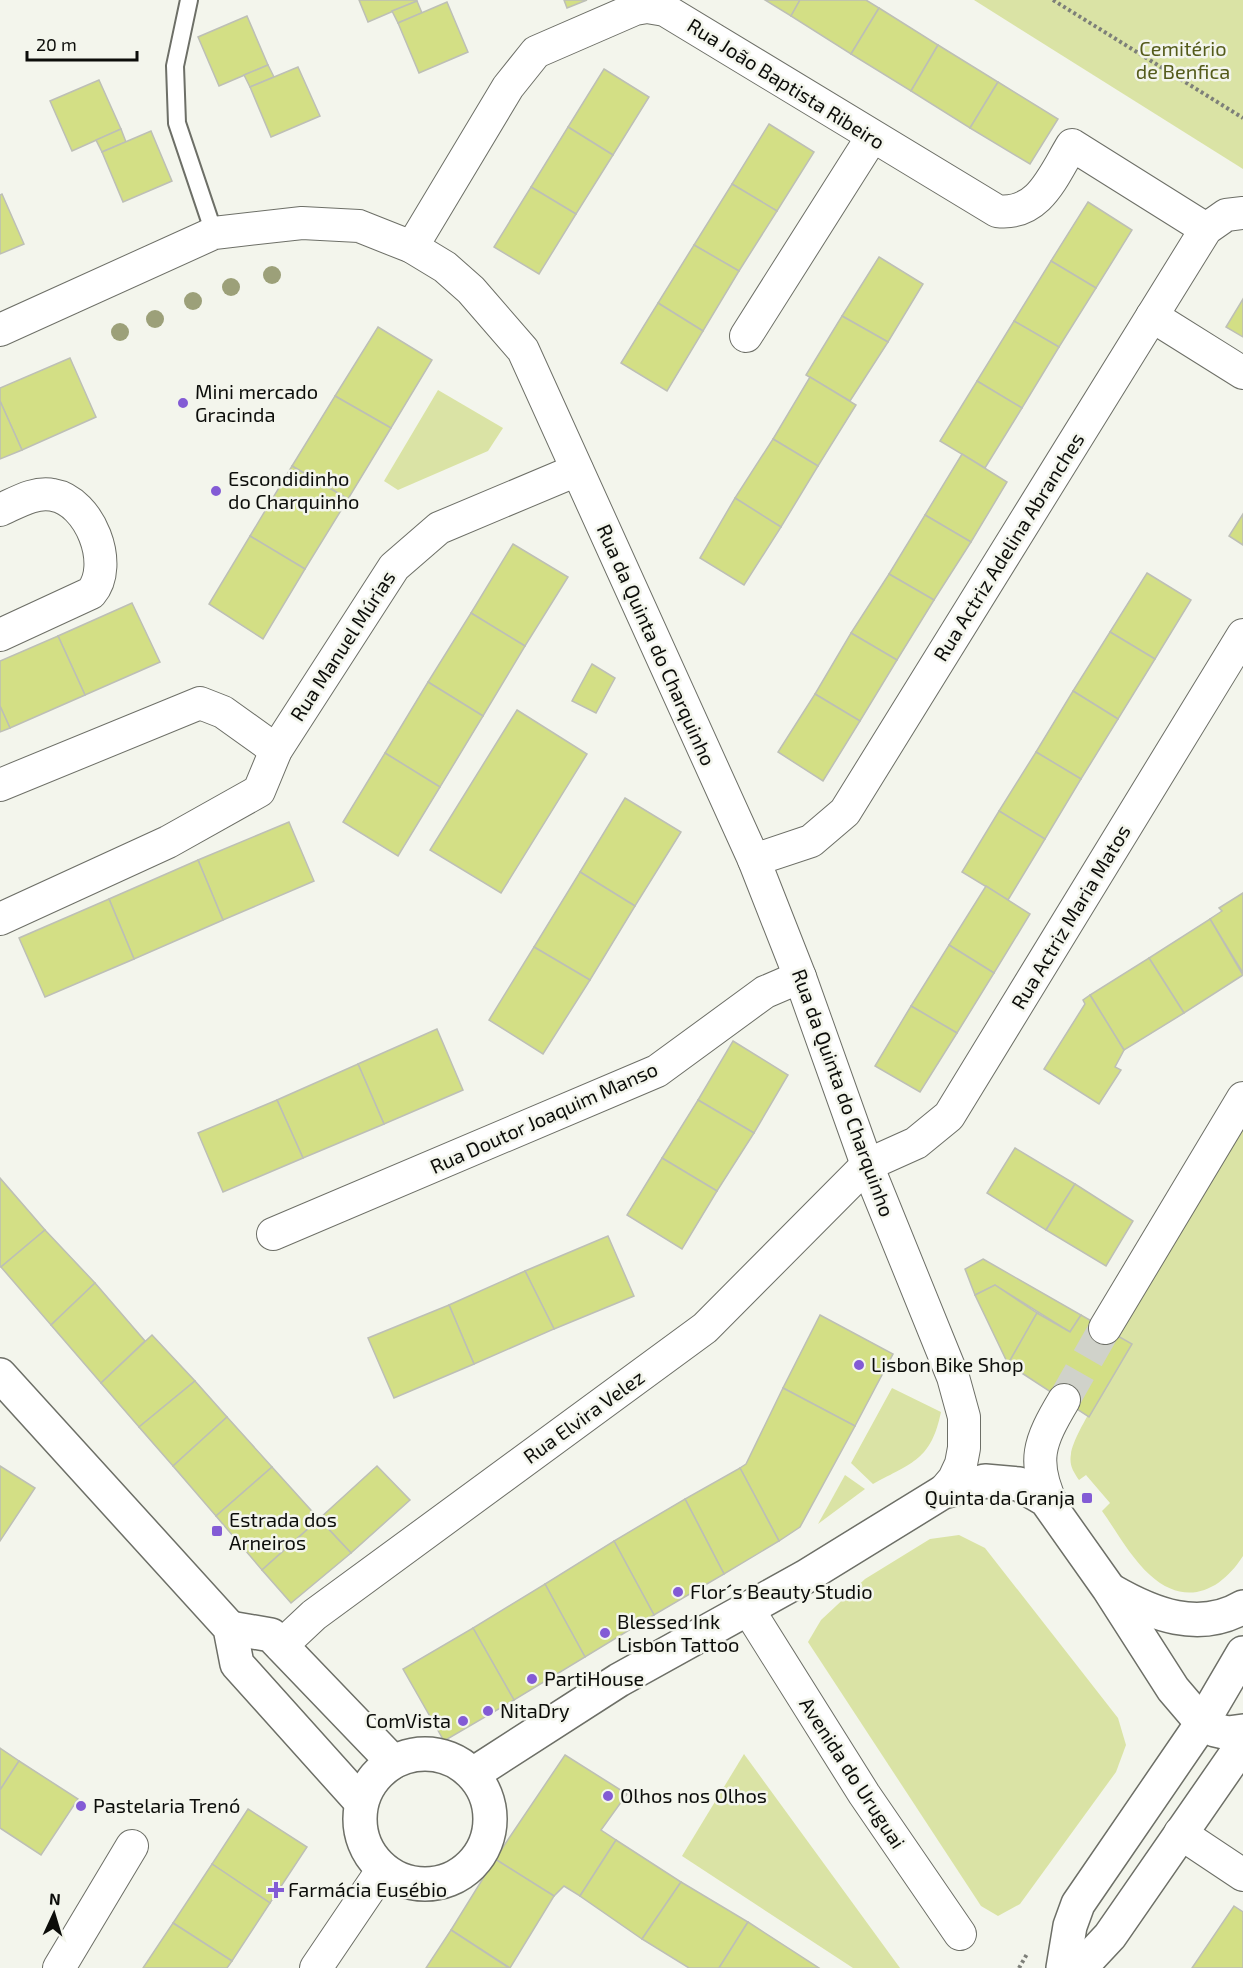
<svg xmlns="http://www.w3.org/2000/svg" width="1243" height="1968" font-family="'Exo 2',sans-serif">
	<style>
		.green { fill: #dae3a5 }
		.building { fill: #d3df85; stroke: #bdbfb6; stroke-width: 1.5 }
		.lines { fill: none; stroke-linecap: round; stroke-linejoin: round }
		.street-tunnel { stroke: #d0d2ca; stroke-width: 32; stroke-dasharray: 32 16; stroke-linecap: butt }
		.lane-casing { stroke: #6d6f67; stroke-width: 20 }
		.street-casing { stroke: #6d6f67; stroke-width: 34 }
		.secondary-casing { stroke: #6d6f67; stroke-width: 36 }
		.path { stroke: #7d7f79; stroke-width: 4; stroke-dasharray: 3 3; stroke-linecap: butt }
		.lane { stroke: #fff; stroke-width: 16 }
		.street { stroke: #fff; stroke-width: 32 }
		.secondary { stroke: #fff; stroke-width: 33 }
		.tree { fill: #9ca079 }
		.poi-dot { fill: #835bd5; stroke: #f3f5ec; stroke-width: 2 }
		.labels { text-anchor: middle; stroke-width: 5; stroke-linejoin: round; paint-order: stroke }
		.park-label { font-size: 20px; fill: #545b1b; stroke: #f3f5ec }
		.street-label { font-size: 20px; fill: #0c0d0a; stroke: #f3f5ec }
		.poi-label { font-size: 20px; fill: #0c0d0a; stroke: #f3f5ec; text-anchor: start }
	</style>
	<rect width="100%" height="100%" fill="#f3f5ec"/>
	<g class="green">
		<polygon points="974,0 1243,0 1243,169"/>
		<polygon points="438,390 503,428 488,451 398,490 384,481"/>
		<path d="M 1243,1116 L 1243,1556 C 1220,1592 1185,1607 1150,1575 C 1131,1558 1117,1532 1102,1511 L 1110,1503 L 1086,1475 L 1079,1480 C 1073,1471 1069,1465 1071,1454 C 1074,1431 1118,1368 1132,1344 L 1118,1336 Z"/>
		<path d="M 892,1388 L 941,1412 C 931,1460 913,1462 873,1484 L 851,1463 Z"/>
		<polygon points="845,1475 865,1489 818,1524"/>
		<polygon points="959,1535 985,1548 1118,1718 1126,1745 1116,1772 1020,1904 998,1916 981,1906 808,1642 821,1620 865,1579 930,1539"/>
		<polygon points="744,1754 900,1968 853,1968 682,1856"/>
	</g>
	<g class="building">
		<polygon points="359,0 416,0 417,1 368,22"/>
		<polygon points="564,0 587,0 567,8"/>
		<polygon points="765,0 800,0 791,16"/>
		<polygon points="800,0 866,0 879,8 851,54 791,16"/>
		<polygon points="417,1 422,13 398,23 392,11"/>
		<polygon points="447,2 468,52 419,73 398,23"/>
		<polygon points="879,8 938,45 911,91 851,54"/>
		<polygon points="247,16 268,65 219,86 198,37"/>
		<polygon points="938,45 998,82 970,128 911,91"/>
		<polygon points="268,65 274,77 250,87 244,75"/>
		<polygon points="298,67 320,116 271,137 250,87"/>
		<polygon points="604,69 649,97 613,155 568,127"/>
		<polygon points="99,80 121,129 72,151 50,101"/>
		<polygon points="998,82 1058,119 1030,164 970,128"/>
		<polygon points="769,124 814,152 777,211 732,184"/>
		<polygon points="568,127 613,155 576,214 531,187"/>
		<polygon points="121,129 126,142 102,152 96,140"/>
		<polygon points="151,131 172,181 123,202 102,152"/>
		<polygon points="732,184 777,211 739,271 694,245"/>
		<polygon points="531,187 576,214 539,274 494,247"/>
		<polygon points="2,194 24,244 0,254 0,195"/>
		<polygon points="1088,202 1132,230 1096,288 1051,261"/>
		<polygon points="694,245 739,271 703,331 658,303"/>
		<polygon points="879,257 923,284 888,342 842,316"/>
		<polygon points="1051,261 1096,288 1059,347 1014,321"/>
		<polygon points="1243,299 1243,337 1226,327"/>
		<polygon points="658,303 703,331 667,391 621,363"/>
		<polygon points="842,316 888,342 850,401 806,375"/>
		<polygon points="1014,321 1059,347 1022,408 977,381"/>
		<polygon points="378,327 432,360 391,428 335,396"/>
		<polygon points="70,358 96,417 22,450 0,401 0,388"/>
		<polygon points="810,377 856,405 818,466 773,439"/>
		<polygon points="977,381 1022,408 985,468 940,441"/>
		<polygon points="335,396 391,428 348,499 292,466"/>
		<polygon points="0,401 22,450 0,459"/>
		<polygon points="773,439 818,466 781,527 735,498"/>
		<polygon points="962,454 1007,482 971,542 925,515"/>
		<polygon points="292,466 348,499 305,569 250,536"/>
		<polygon points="735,498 781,527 744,585 700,558"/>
		<polygon points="1243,514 1243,545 1229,536"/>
		<polygon points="925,515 971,542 934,600 889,574"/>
		<polygon points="250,536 305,569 263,639 209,604"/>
		<polygon points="513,544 568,577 525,646 471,613"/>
		<polygon points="1147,573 1191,600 1155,659 1110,632"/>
		<polygon points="889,574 934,600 897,660 851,633"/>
		<polygon points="132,603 160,662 85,695 58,636"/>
		<polygon points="471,613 525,646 483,716 428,682"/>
		<polygon points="1110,632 1155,659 1118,719 1073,691"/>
		<polygon points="851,633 897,660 860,721 815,694"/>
		<polygon points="58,636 85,695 10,728 0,706 0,661"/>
		<polygon points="592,664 615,678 596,713 572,701"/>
		<polygon points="428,682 483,716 440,787 385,753"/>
		<polygon points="1073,691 1118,719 1081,779 1036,752"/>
		<polygon points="815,694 860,721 823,781 778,752"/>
		<polygon points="0,706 10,728 0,732"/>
		<polygon points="517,710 587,754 501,893 430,850"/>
		<polygon points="1036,752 1081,779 1045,839 999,811"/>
		<polygon points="385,753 440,787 398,856 343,822"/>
		<polygon points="625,798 681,832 635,906 580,872"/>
		<polygon points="999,811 1045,839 1008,900 962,872"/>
		<polygon points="289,822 314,881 223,920 198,860"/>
		<polygon points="198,860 223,920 134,959 109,899"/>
		<polygon points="580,872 635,906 590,980 534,947"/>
		<polygon points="986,886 1030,914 994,973 949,945"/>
		<polygon points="1243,893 1243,973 1210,919 1222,911 1219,908"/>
		<polygon points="109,899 134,959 45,997 19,938"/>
		<polygon points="1210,919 1243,975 1184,1013 1149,958"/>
		<polygon points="949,945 994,973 957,1033 911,1006"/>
		<polygon points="534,947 590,980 543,1054 489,1020"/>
		<polygon points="1149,958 1184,1013 1124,1050 1090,995"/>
		<polygon points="1090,995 1124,1050 1115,1067 1121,1070 1099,1104 1044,1069 1085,1004 1083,1000"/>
		<polygon points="911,1006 957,1033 920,1092 875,1066"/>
		<polygon points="437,1029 463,1090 384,1124 358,1064"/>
		<polygon points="733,1041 788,1075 754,1133 698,1100"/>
		<polygon points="358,1064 384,1124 303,1158 277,1100"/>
		<polygon points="277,1100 303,1158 223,1192 198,1133"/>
		<polygon points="698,1100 754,1133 717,1191 662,1158"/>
		<polygon points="1015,1148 1075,1184 1046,1230 987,1193"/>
		<polygon points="662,1158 717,1191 682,1249 627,1215"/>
		<polygon points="0,1178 45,1230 1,1267 0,1266"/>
		<polygon points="1075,1184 1133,1221 1106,1266 1046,1230"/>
		<polygon points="45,1230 95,1283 51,1325 1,1267"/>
		<polygon points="608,1236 634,1296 554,1329 525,1271"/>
		<polygon points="983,1259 1081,1315 1070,1332 995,1285 975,1295 965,1269"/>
		<polygon points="525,1271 554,1329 474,1364 449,1305"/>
		<polygon points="95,1283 145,1341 101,1383 51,1325"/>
		<polygon points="995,1285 1037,1313 1008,1364 975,1295"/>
		<polygon points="449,1305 474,1364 394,1398 368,1338"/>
		<polygon points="1037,1313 1070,1332 1081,1315 1132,1344 1089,1417 1008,1364"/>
		<polygon points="820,1315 893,1354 855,1426 783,1388"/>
		<polygon points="152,1335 195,1381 139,1427 101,1383"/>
		<polygon points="195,1381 227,1417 173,1466 139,1427"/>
		<polygon points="783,1388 855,1426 800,1527 779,1541 740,1468 746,1464"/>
		<polygon points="227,1417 272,1467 216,1516 173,1466"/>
		<polygon points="0,1466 35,1488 0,1541"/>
		<polygon points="377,1466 410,1500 351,1553 319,1519"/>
		<polygon points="272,1467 319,1519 262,1570 216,1516"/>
		<polygon points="740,1468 779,1541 724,1574 685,1499"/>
		<polygon points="685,1499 724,1574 654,1615 614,1541"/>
		<polygon points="319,1519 351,1553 291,1603 262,1570"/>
		<polygon points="614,1541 654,1615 585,1657 545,1584"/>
		<polygon points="545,1584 585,1657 514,1700 473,1628"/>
		<polygon points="473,1628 514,1700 444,1741 403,1669"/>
		<polygon points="0,1748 19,1761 0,1790"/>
		<polygon points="565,1755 627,1794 601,1830 616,1840 580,1896 564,1886 554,1896 495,1859"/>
		<polygon points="19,1761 78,1799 41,1855 0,1828 0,1790"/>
		<polygon points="248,1809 307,1847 270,1903 212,1864"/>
		<polygon points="616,1840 681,1882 642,1939 580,1896"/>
		<polygon points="495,1859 554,1896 510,1968 451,1930"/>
		<polygon points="212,1864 270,1903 232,1961 173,1923"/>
		<polygon points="681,1882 748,1922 719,1968 689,1968 642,1939"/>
		<polygon points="1234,1906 1243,1912 1243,1968 1192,1968"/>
		<polygon points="748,1922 819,1968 719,1968"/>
		<polygon points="173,1923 232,1961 227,1968 143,1968"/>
		<polygon points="451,1930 509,1968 426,1968"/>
	</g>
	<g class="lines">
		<polyline class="street-tunnel" points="1064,1400 1105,1328"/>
		<g class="lane-casing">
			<polyline id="lane" points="189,0 175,66 177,123 214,233"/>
		</g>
		<g class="street-casing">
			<g id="street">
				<path d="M 412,247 L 508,87 L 536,52 L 635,9 L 647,7 L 665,10 L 997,211 C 1039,216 1053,176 1072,145 L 1206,229"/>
				<polyline points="1152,316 1243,373"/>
				<polyline points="0,330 214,233 302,223 359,226 412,247 445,267 471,290 523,350 754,860 800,977 867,1165 953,1377 964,1417 964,1448 961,1464 954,1479 943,1492"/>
				<polyline points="746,336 872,137"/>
				<path d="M 0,510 C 16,503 35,491 53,495 C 90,501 115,565 91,593 L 0,635"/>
				<polyline points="0,785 200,703 223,712 276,750"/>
				<polyline points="754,860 811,841 845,812 1206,229 1226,215 1243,213"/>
				<polyline points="0,919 168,842 259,791 276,750 394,567 439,528 577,470"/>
				<polyline points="273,1234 657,1071 765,992 800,977"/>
				<polyline points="1105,1328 1243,1098"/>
				<path d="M 1053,1507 C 1031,1461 1039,1442 1064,1400"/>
				<polyline points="748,1609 864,1794 960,1934"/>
				<polyline points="281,1646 314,1615 705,1328 867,1165 916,1143 949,1116 1243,635"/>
				<polyline points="1180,1833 1243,1875"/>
				<polyline points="59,1968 132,1846"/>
				<polyline points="316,1968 383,1869"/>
			</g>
		</g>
		<g class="secondary-casing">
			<g id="secondary">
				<polyline points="0,1375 230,1628 237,1664 361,1802"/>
				<path d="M 1112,1591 C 1152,1614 1199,1633 1243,1607"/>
				<polyline points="230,1628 271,1635 393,1762"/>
				<circle cx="425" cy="1819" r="65"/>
				<polyline points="473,1774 619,1680 805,1577 943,1492 985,1481 1019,1484 1046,1500 1109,1589 1173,1689 1202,1723 1215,1730 1228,1733 1243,1731"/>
				<polyline points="1063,1968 1070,1926 1078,1904 1202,1723 1243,1653"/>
				<polyline points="1080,1968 1110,1936 1243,1744"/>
			</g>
		</g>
		<g class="path">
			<polyline points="1053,0 1243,118"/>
			<polyline points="1019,1968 1027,1954"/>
		</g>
		<use href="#lane" class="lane"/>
		<use href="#street" class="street"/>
		<use href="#secondary" class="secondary"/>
	</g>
	<g class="tree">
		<circle cx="272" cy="275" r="9"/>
		<circle cx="231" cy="287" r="9"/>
		<circle cx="193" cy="301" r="9"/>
		<circle cx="155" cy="319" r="9"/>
		<circle cx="120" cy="332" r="9"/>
	</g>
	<g class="poi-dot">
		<circle cx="183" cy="403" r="6"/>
		<circle cx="216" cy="491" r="6"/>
		<circle cx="859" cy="1365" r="6"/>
		<rect x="1081" y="1492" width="12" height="12" rx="3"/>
		<rect x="211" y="1525" width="12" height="12" rx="3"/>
		<circle cx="678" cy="1592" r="6"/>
		<circle cx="605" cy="1633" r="6"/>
		<circle cx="532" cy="1679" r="6"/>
		<circle cx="488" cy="1711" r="6"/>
		<circle cx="463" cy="1721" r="6"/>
		<circle cx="608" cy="1796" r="6"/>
		<circle cx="81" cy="1806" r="6"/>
		<path d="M273 1881h6v6h6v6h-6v6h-6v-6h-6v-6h6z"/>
	</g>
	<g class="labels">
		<g class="park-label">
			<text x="1183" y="56">Cemitério<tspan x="1183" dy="23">de Benfica</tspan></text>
		</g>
		<g class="street-label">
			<text transform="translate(786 84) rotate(32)" y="7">Rua João Baptista Ribeiro</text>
			<text transform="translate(1009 547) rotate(-58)" y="7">Rua Actriz Adelina Abranches</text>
			<text transform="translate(656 645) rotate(66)" y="7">Rua da Quinta do Charquinho</text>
			<text transform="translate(343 646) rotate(-57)" y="7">Rua Manuel Múrias</text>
			<text transform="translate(1071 917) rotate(-59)" y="7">Rua Actriz Maria Matos</text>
			<text transform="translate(843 1093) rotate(70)" y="7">Rua da Quinta do Charquinho</text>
			<text transform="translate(544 1118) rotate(-24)" y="7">Rua Doutor Joaquim Manso</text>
			<text transform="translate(584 1417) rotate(-36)" y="7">Rua Elvira Velez</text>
			<text transform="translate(852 1773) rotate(57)" y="7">Avenida do Uruguai</text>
		</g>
		<g class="poi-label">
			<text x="195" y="399">Mini mercado<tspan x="195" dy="23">Gracinda</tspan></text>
			<text x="228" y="486">Escondidinho<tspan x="228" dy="23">do Charquinho</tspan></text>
			<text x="871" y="1372">Lisbon Bike Shop</text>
			<text x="1075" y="1505" text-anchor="end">Quinta da Granja</text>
			<text x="229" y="1527">Estrada dos<tspan x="229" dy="23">Arneiros</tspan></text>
			<text x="690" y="1599">Flor´s Beauty Studio</text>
			<text x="617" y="1629">Blessed Ink<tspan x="617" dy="23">Lisbon Tattoo</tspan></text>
			<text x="544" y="1686">PartiHouse</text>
			<text x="500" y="1718">NitaDry</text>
			<text x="451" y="1728" text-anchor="end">ComVista</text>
			<text x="620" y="1803">Olhos nos Olhos</text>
			<text x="93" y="1813">Pastelaria Trenó</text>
			<text x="288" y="1897">Farmácia Eusébio</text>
		</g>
	</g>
	<g transform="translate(54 1914) rotate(4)" stroke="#f3f5ec" stroke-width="4.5" paint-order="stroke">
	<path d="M0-4.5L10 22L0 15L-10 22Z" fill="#0c0d0a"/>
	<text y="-9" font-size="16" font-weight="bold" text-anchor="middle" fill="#0c0d0a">N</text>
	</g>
	<path d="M27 51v9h110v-9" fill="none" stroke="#0c0d0a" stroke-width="3"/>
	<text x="36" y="51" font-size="18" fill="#0c0d0a" stroke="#f3f5ec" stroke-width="4.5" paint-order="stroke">20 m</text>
</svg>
